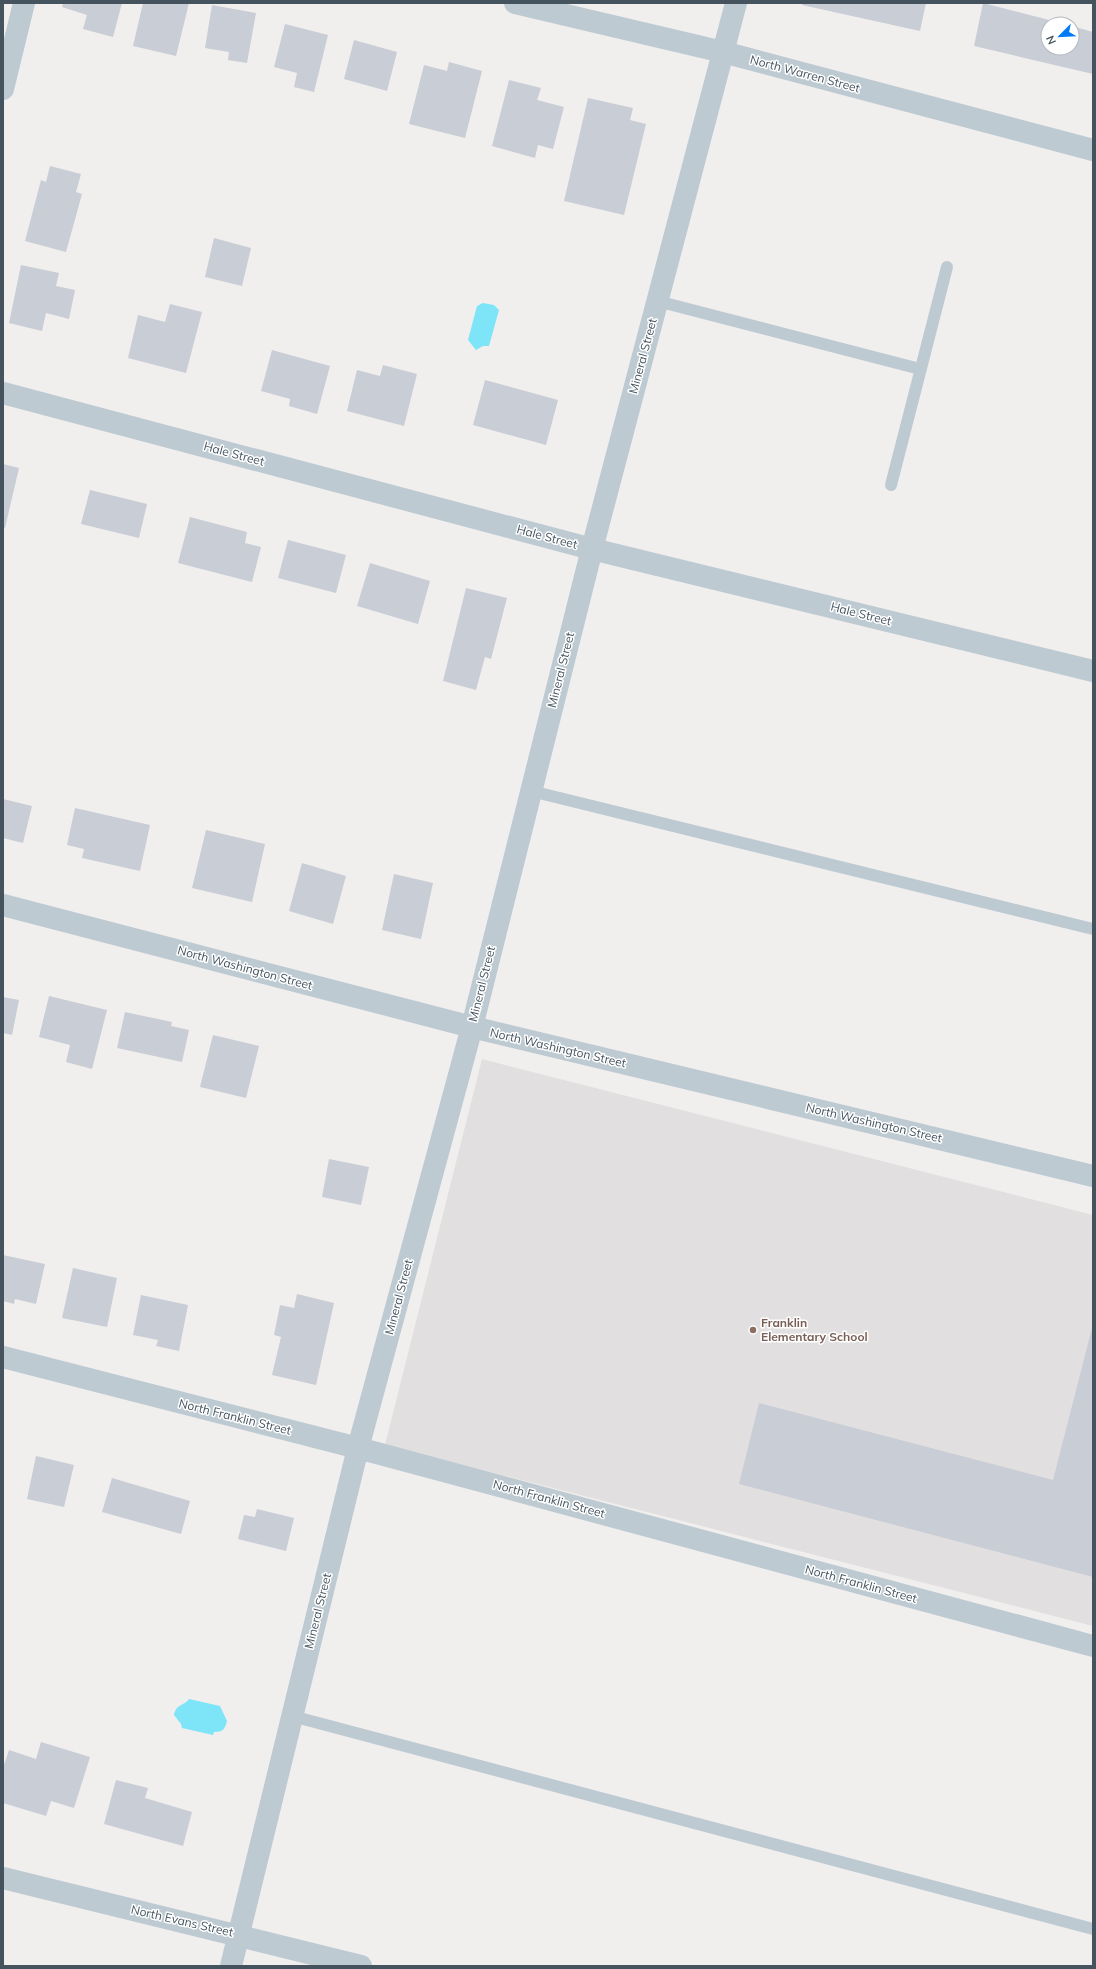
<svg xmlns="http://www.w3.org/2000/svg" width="1096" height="1969" font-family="Mulish,sans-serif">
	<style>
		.education { fill: #e2dfe0 }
		.water { fill: #7ee4f7 }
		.building { fill: #c9cdd5 }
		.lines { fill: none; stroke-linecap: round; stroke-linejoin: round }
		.lane { stroke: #bdcad2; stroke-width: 12 }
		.street { stroke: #bdcad2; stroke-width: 22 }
		.education-dot { fill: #8d6e63; stroke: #fff; stroke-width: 1.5 }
		.labels { text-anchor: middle; stroke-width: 3; stroke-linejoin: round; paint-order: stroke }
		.street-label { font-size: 12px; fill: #44535e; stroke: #fff }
		.education-label { font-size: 12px; font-weight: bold; fill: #785e54; stroke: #fff; text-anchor: start }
	</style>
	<rect width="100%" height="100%" fill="#f1eeee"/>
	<polygon class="education" points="482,1059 1093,1215 1093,1626 385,1445"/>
	<g class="water">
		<polygon points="483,303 494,305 499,310 489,346 483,346 476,350 468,340 477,306"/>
		<path d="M 189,1699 L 220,1706 L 227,1721 C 225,1729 223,1732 214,1732 L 213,1735 L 182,1728 L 181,1724 L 174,1715 C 176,1704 184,1706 189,1699 Z"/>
	</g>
	<g class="building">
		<polygon points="63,3 122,3 113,37 83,29 87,15 62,7"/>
		<polygon points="143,3 189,3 176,56 133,46"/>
		<polygon points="803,3 926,3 920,31 802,5"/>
		<polygon points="983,3 1061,23 1048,24 1048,48 1072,48 1072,26 1093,32 1093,74 974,46"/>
		<polygon points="212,5 256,13 247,63 228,60 229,52 205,48"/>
		<polygon points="285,24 328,35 314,92 294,87 297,73 274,67"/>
		<polygon points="354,40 397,52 387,91 344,79"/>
		<polygon points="449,62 482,71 465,138 409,124 424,65 447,71"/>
		<polygon points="509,80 541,88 537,100 564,107 553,149 538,145 535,158 492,146"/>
		<polygon points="588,98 633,108 630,120 646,124 624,215 564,201"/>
		<polygon points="50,166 81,174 76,192 82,194 66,252 25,241 41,180 46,182"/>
		<polygon points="214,238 251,248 242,286 205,277"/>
		<polygon points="21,265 59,273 56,286 75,290 69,319 46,313 42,331 9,323"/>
		<polygon points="170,304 202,312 186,373 128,358 138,315 165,322"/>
		<polygon points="272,350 330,366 317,414 289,406 290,399 261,391"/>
		<polygon points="383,365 417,374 404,426 347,411 357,370 380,376"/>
		<polygon points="485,380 558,400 546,445 473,425"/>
		<polygon points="3,464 19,468 5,528 3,527"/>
		<polygon points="90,490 147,504 139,538 81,524"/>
		<polygon points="190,517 247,532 245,543 261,547 252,582 178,563"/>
		<polygon points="288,540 346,555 336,593 278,578"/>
		<polygon points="370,563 430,581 418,624 357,606"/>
		<polygon points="466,588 507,598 491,659 485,657 476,690 443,681"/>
		<polygon points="3,799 32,806 23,843 3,838"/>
		<polygon points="75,808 150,825 140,871 82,858 84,849 67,845"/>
		<polygon points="206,830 265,844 252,902 192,888"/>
		<polygon points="302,863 346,876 333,924 289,911"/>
		<polygon points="394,874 433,883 421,939 382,930"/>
		<polygon points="49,996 107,1010 92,1069 66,1062 70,1045 39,1037"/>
		<polygon points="3,997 19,1000 12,1035 3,1033"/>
		<polygon points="125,1012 172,1022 171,1026 189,1030 182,1062 117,1048"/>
		<polygon points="213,1035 259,1046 246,1098 200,1087"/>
		<polygon points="329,1159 369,1167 361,1205 322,1197"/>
		<polygon points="3,1255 45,1264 36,1304 15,1299 14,1304 3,1301"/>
		<polygon points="73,1268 117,1278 107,1327 62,1318"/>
		<polygon points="297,1294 334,1303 316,1385 272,1375 281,1337 274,1335 280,1305 294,1308"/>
		<polygon points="141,1295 188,1305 179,1351 156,1346 158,1340 133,1335"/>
		<polygon points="1092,1328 1093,1577 739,1484 759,1403 1053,1480"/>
		<polygon points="36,1456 74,1465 64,1507 27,1499"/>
		<polygon points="112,1478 190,1501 181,1534 102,1512"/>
		<polygon points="257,1509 294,1518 286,1551 238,1539 244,1515 255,1517"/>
		<polygon points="41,1742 90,1757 74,1808 51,1801 46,1816 3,1803 3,1768 9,1750 36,1759"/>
		<polygon points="116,1780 148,1788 145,1798 192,1812 183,1846 104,1824"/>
	</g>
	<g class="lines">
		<g class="lane">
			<polyline points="657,301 920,369"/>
			<polyline points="891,485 947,267"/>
			<polyline points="531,791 1093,929"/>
			<polyline points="292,1716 1093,1929"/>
		</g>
		<g class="street">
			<polyline points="515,3 723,52 1093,150"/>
			<polyline points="3,89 24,3"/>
			<polyline points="3,393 592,549 1093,671"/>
			<polyline points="3,905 472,1027 1093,1176"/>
			<polyline points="3,1357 358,1448 1093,1646"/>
			<polyline points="3,1878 361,1966"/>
			<polyline points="231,1966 358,1448 472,1027 592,549 736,3"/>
		</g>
	</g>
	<circle class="education-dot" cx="753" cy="1330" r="4"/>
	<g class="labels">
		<g class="street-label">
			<text transform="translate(805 74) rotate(15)" y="4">North Warren Street</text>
			<text transform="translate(643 356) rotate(-75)" y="4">Mineral Street</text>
			<text transform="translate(234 454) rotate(15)" y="4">Hale Street</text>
			<text transform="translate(547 537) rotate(15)" y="4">Hale Street</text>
			<text transform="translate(861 614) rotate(14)" y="4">Hale Street</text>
			<text transform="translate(561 670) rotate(-76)" y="4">Mineral Street</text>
			<text transform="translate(245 968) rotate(15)" y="4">North Washington Street</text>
			<text transform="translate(482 984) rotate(-76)" y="4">Mineral Street</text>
			<text transform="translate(558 1048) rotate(13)" y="4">North Washington Street</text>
			<text transform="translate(874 1123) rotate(13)" y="4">North Washington Street</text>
			<text transform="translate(399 1297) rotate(-75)" y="4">Mineral Street</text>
			<text transform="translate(235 1417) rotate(14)" y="4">North Franklin Street</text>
			<text transform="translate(549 1499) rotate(15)" y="4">North Franklin Street</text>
			<text transform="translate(861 1584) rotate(15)" y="4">North Franklin Street</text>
			<text transform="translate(318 1611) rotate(-76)" y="4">Mineral Street</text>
			<text transform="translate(182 1921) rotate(13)" y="4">North Evans Street</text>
		</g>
		<g class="education-label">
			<text x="761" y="1327">Franklin<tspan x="761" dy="14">Elementary School</tspan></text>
		</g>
	</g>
	<rect width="1096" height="1969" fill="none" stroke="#44535e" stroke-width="8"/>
	<g transform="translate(1060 36) rotate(246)"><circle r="19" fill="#ffffff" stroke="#b4babf"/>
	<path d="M0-3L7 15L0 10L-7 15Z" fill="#027af6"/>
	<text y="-6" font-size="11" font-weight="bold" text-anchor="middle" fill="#44535e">N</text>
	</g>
</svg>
